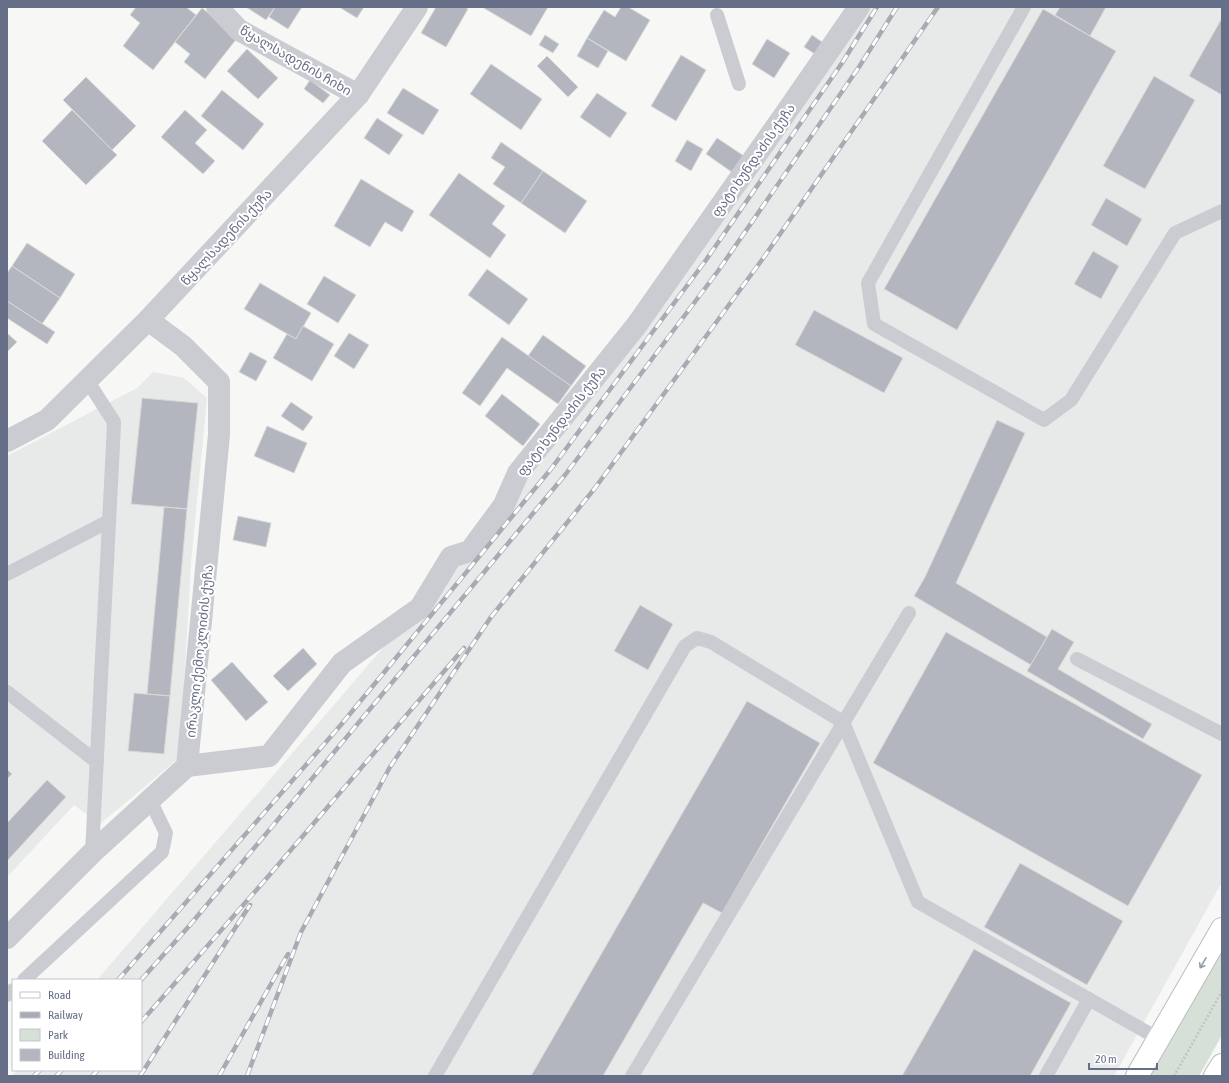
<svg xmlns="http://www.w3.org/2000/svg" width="1229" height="1083" font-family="'Asap Condensed','Noto Sans Georgian',sans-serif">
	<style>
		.built { fill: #e8e9e9 }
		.green { fill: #d7e0d7 }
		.building { fill: #b3b6bf; stroke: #d9dad8 }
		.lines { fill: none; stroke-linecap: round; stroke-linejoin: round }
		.secondary-casing { stroke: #bbbcc3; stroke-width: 24 }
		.path { stroke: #c2c2c5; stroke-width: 2.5; stroke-dasharray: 2 2; stroke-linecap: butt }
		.lane { stroke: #cbccd1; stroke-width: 14 }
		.street { stroke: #cbccd1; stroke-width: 22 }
		.secondary { stroke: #fff; stroke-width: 22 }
		.rail-casing { stroke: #a8abb3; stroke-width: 4.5 }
		.rail { stroke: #fff; stroke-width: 3; stroke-dasharray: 9; stroke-linecap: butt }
		.oneway { stroke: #959aab }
		.labels { text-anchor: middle; stroke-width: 4; stroke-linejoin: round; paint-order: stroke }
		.street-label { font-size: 13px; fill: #676e87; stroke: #fff }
	</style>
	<rect width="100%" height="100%" fill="#f7f8f6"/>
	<g class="built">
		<polygon points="857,7 1222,7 1222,882 1114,1076 12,1076 17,1070 141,1070 141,980 97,980 419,606"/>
		<polygon points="153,372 184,378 207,398 191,563 180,757 100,824 74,805 7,877 7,456 137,388"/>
	</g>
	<polygon class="green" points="1222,949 1222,1035 1199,1076 1150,1076"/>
	<g class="building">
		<polygon points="136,7 186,7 196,15 153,70 123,46 140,23 130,15"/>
		<polygon points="246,7 275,7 266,20"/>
		<polygon points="275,7 302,7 288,29 269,17"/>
		<polygon points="339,7 364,7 357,18"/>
		<polygon points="436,7 465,7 468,9 446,47 421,33"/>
		<polygon points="482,7 548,7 531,36"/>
		<polygon points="621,7 628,7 650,20 626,61 587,38 604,10 615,17"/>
		<polygon points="1060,7 1106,7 1090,36 1055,15"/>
		<polygon points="202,8 238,37 205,79 184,62 190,54 175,42"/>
		<polygon points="1043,9 1116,51 957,330 884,289"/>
		<polygon points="1222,18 1222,95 1189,76"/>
		<polygon points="545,35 559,44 553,53 539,45"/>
		<polygon points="812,35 825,44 818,56 804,47"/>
		<polygon points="587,38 608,51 598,68 577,56"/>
		<polygon points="767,39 790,53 774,78 752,64"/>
		<polygon points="247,49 278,78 258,99 227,71"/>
		<polygon points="681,55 706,70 676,121 651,106"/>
		<polygon points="547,56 578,87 568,97 537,66"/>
		<polygon points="491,64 542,99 521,130 470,94"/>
		<polygon points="1154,76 1195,100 1145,189 1103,166"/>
		<polygon points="86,77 136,126 112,150 63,100"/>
		<polygon points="310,80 330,95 323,103 304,89"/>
		<polygon points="403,88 439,110 423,135 387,113"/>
		<polygon points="222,90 264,124 243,150 201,116"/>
		<polygon points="597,93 627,113 610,138 580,117"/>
		<polygon points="72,110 117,155 86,185 42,141"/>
		<polygon points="185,110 207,130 195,143 215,161 203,174 161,137"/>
		<polygon points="377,118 403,135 389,155 364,138"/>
		<polygon points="717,138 747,158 736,175 706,154"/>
		<polygon points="687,140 703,149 691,171 675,161"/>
		<polygon points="501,142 543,171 521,203 493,184 505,167 491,158"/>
		<polygon points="543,171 587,201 565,233 521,203"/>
		<polygon points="459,173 505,206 492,224 506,235 490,258 429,215"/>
		<polygon points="361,179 414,211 402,232 385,222 370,247 334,226"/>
		<polygon points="1106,198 1142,219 1127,246 1091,225"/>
		<polygon points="27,243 75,274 60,298 12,266"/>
		<polygon points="1093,251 1119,266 1101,299 1074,284"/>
		<polygon points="12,266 60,298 42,324 7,301 7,273"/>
		<polygon points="487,269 528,299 509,325 468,295"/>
		<polygon points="324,276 356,295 338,323 307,304"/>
		<polygon points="260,283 311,313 296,339 244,309"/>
		<polygon points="7,301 55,332 47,344 7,318"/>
		<polygon points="814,310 903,358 884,393 795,345"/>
		<polygon points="303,326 334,344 312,381 273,358 287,334 296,339"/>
		<polygon points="7,333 17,342 7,352"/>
		<polygon points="349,333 369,345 354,369 334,356"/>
		<polygon points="543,335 586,366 571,386 528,356"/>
		<polygon points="502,337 571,386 558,404 507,368 480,406 462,393"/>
		<polygon points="250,352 267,361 256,381 239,372"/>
		<polygon points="502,394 540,424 523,446 485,416"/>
		<polygon points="142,398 198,403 187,509 131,504"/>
		<polygon points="291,402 313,417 303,431 281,416"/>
		<polygon points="997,420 1025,433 956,583 1047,637 1031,665 914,596 925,577"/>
		<polygon points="267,426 307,443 294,473 254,456"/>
		<polygon points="164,507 187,509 170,696 147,694"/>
		<polygon points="238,516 271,523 266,547 233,540"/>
		<polygon points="640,605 673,624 648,670 614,651"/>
		<polygon points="1052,629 1074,642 1058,669 1152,724 1143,739 1027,671"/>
		<polygon points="946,632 1202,775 1128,906 873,763"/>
		<polygon points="303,648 317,664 288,691 273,676"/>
		<polygon points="232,662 268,702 246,721 211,680"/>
		<polygon points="134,693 170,696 164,754 128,751"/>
		<polygon points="747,701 820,743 722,913 703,903 603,1076 531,1076"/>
		<polygon points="7,769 12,774 7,779"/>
		<polygon points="47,780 66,797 7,861 7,823"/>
		<polygon points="1020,863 1123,921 1087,985 984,927"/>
		<polygon points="974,949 1071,1003 1030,1076 902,1076"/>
	</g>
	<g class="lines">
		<g class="secondary-casing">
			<g id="secondary">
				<polyline points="1137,1076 1222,929"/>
				<polyline points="1215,1076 1222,1065"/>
			</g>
		</g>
		<polyline class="path" points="1174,1076 1222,991"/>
		<g class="lane">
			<polyline points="1024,7 868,283 874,324 1044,420 1071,400 1175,233 1222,211"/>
			<polyline points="717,15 739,84"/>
			<polyline points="87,380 114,422 113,445 92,853"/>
			<polyline points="7,574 109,521"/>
			<polyline points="1077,659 1222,734"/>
			<polyline points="7,692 97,762"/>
			<polyline points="24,980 162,852 166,833 150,800"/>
			<polyline points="7,995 13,990"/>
			<polyline points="435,1076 685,646 697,638 711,642 843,722 918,902 1159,1039"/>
			<polyline points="632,1076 909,613"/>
			<polyline points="1046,1076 1089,999"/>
		</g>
		<g class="street">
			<polyline points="217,7 239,30 358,95"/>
			<polyline points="7,441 47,420 148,320 358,95 417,7"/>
			<polyline points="187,766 269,756 342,663 420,608 451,557 470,551 504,505 518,473 636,326 785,114 859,7"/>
			<polyline points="7,938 92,853 187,766 219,435 219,382 183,346 148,320"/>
		</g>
		<use href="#secondary" class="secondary"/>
		<g class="rail-casing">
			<g id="rail">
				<polyline points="118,980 340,726 551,469 706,260 842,63 877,7"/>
				<polyline points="141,980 190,925 565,475 718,271 859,67 897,7"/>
				<polyline points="141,1022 266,879 464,648"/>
				<polyline points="34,1076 40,1070"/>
				<polyline points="56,1076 62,1070"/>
				<polyline points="92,1076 98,1070"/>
				<polyline points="140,1076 250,905"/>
				<polyline points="219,1076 288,954"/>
				<polyline points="247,1076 301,932 390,767 491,617 595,488 764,257 938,7"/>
			</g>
		</g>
		<use href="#rail" class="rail"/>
	</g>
	<defs><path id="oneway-shaft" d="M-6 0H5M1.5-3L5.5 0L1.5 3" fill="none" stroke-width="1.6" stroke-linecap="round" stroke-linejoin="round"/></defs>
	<use class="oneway" href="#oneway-shaft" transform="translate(1203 963) rotate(120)"/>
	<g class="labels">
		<g class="street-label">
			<text transform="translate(296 60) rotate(30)" y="5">წყალსადენის ჩიხი</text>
			<text transform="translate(753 160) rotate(-55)" y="5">ფატი ხუნდაძის ქუჩა</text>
			<text transform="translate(226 237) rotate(-47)" y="5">წყალსადენის ქუჩა</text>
			<text transform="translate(561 421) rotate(-52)" y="5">ფატი ხუნდაძის ქუჩა</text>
			<text transform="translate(199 651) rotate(-84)" y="5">ირაკლი ქემოკლიძის ქუჩა</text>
		</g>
	</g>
	<rect width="1229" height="1083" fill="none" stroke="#676e87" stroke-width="16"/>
	<rect x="12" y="979" width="130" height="92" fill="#ffffff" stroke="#c2c5cf"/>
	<rect x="20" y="992" width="20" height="6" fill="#ffffff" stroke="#c2c5cf"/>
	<text x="48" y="999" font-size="12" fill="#676e87">Road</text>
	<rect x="20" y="1012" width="20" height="6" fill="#a8abb3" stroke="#c2c5cf"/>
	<text x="48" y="1019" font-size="12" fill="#676e87">Railway</text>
	<rect x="20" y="1029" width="20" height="12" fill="#d7e0d7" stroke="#c2c5cf"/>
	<text x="48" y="1039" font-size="12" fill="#676e87">Park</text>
	<rect x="20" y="1049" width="20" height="12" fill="#b3b6bf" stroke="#c2c5cf"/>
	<text x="48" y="1059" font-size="12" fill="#676e87">Building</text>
	<path d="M1089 1063v6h68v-6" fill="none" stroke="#676e87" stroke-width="2"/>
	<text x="1095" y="1063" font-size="12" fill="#676e87" stroke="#ffffff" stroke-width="3" paint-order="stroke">20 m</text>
</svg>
